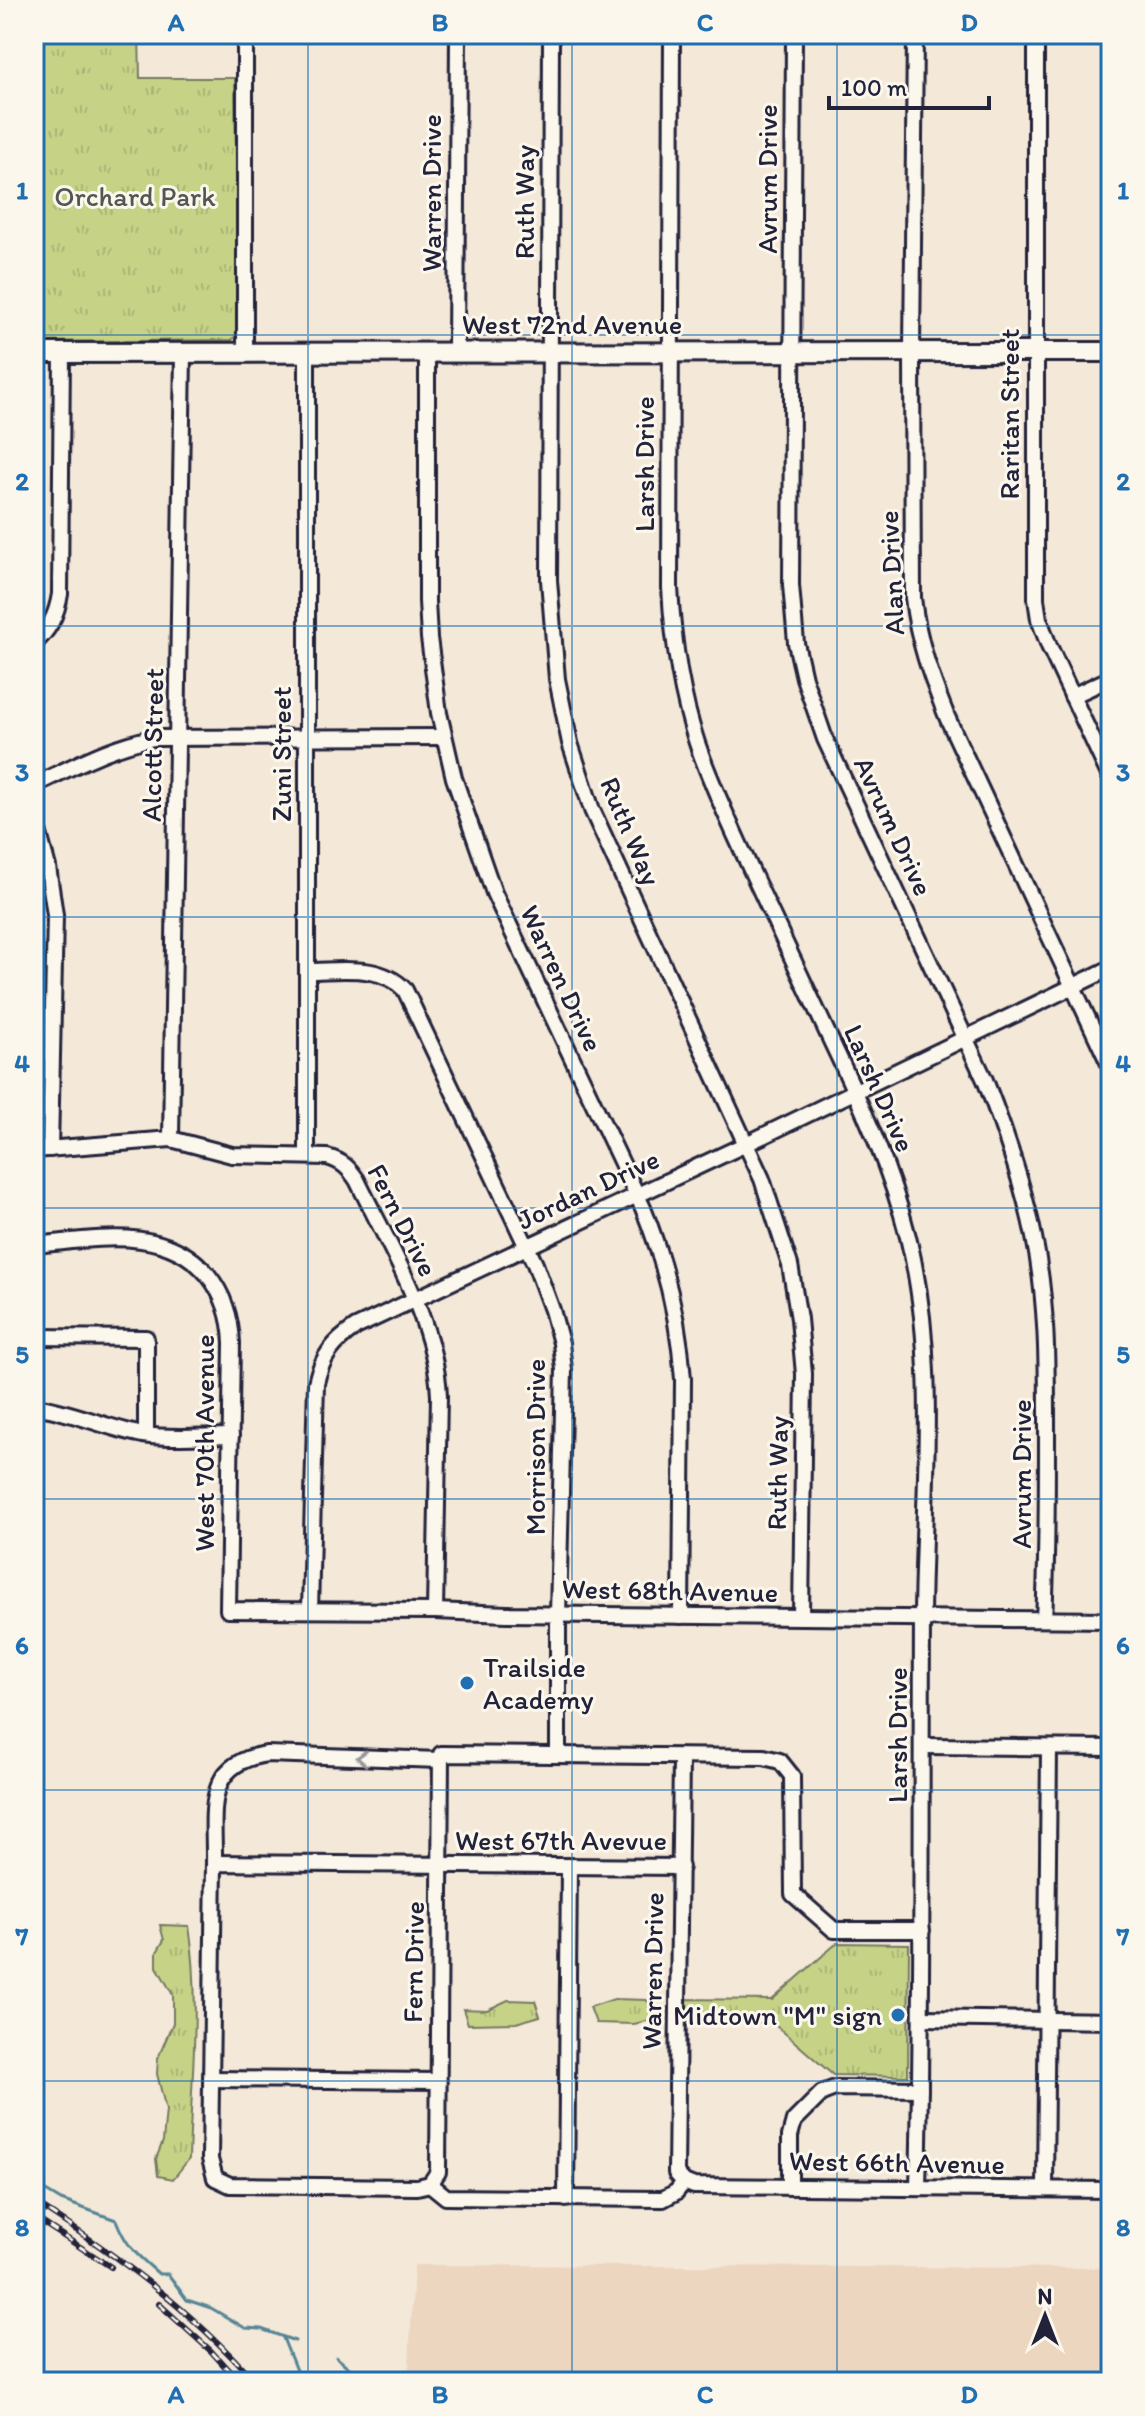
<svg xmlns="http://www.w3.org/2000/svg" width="1145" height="2416" font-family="Itim,sans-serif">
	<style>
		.built { fill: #ecd6c0 }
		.park { fill: url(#park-tufts); stroke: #747a61; stroke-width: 2 }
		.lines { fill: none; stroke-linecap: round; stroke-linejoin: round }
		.stream { stroke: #558596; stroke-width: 3 }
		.minor-casing { stroke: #22223b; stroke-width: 20 }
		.major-casing { stroke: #22223b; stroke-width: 24 }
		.minor { stroke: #fbf7ec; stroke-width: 14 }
		.major { stroke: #fbf7ec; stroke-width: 18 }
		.rail-casing { stroke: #22223b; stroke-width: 6 }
		.rail { stroke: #fbf7ec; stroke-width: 3; stroke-dasharray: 9; stroke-linecap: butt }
		.oneway { stroke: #99979c }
		.grid { fill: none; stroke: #1f6fb2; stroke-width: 2; stroke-opacity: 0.55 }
		.poi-dot { fill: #1f6fb2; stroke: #fbf7ec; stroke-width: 3 }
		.labels { text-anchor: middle; stroke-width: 6; stroke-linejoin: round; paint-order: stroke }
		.street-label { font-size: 28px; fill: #22223b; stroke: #fbf7ec }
		.park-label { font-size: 28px; fill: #535752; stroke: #fbf7ec }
		.poi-label { font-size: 28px; fill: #22223b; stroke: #fbf7ec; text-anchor: start }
		.neatline { fill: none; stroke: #1f6fb2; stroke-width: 3 }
		.grid-label { font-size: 26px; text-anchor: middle; font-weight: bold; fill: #1f6fb2 }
	</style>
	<defs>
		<pattern id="park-tufts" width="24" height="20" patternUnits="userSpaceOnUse" patternTransform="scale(2)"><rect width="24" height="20" fill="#c6d387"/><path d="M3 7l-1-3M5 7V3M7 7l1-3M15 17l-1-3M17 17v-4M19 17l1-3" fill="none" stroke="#aab575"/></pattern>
	</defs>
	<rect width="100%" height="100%" fill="#f4e8d8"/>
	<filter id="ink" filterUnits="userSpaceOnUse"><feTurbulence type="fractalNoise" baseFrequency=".0125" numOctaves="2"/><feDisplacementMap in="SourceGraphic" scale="16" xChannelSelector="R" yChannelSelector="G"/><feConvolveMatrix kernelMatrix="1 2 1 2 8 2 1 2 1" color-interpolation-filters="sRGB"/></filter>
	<g filter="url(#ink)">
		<polygon class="built" points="414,2265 1111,2268 1111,2382 408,2382"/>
		<g class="park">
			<polygon points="34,34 139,34 140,78 235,78 238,333 232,340 34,342"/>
			<path d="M 160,1925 L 189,1926 C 201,2001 191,2083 189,2159 L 173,2179 L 158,2176 L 156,2159 L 163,2141 L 166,2110 L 157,2074 L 158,2058 L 173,2023 L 173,1995 L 157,1967 L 157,1952 L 164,1940 Z"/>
			<polygon points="837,1943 909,1944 908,2076 833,2075 773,2023 677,2022 677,1999 772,2000"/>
			<polygon points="614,1999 647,2000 655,2019 634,2024 596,2023 590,2007"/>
			<polygon points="508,2000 535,2001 540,2016 516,2023 468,2024 463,2009 487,2010"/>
		</g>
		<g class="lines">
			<g class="stream">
				<path d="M 34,2184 L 61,2200 L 116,2220 C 127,2248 137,2255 159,2274 L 168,2274 L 187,2300 L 211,2308 L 245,2328 L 261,2329 L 295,2341"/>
				<polyline points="283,2338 297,2373 296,2382"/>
				<polyline points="336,2357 366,2382"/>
			</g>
			<g class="minor-casing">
				<g id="minor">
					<polyline points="551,34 549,580 557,679 570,743 592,810 762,1179 790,1265 799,1319 804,1374 801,1617"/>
					<path d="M 672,34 L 670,588 C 673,641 680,692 697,743 C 712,787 733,830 752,872 C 779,930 806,987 833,1045 C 863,1108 891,1169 908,1237 C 939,1361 923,1490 922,1617 C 921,1807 923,1998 918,2188"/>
					<path d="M 794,34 L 791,585 L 796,643 L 804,678 L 825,739 L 985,1080 C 1005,1131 1023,1183 1034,1237 C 1048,1305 1047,1374 1047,1443 C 1047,1502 1047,1561 1044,1619"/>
					<path d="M 915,34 L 912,352 L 913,598 C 918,641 931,677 947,717 L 1111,1068"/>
					<polyline points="1036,34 1036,599 1039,619 1049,646 1111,779"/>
					<path d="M 427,352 L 427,601 L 429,638 L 439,713 L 454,778 L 494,893 L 643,1208 C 666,1265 679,1319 683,1379 L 681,1616"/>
					<polyline points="456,352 458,34"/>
					<polyline points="245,353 245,34"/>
					<polyline points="307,353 307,1156"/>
					<path d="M 34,643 C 50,630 57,614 60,594 L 62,353"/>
					<polyline points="1072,696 1111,678"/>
					<path d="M 34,785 C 73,767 110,746 153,738 L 444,737"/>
					<polyline points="34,815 48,867 55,915 50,1149"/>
					<path d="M 307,971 C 340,971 380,963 405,990 L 535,1264 L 552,1310 L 561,1343 L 564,1370 L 558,1615 L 558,1755"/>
					<polyline points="171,1139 183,353"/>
					<path d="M 34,1150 L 171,1139 L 232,1155 L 327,1157 C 342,1161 349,1168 357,1180 C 389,1246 436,1322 439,1396 L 435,1611"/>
					<path d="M 34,1245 C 93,1240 165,1223 208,1275 C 224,1295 231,1317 232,1343 L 228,1610 L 435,1611 L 507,1614 L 1111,1620"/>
					<polyline points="34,1337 146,1338 146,1435"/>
					<path d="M 34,1406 C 71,1411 106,1428 143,1435 C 171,1439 203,1436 231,1436"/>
					<path d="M 310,1610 L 316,1383 C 322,1356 334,1342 356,1327 L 746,1144 L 1111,968"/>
					<polyline points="923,1746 1111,1748"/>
					<polyline points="681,1758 676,2173 684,2182 694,2186 1111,2190"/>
					<path d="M 214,1863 C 215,1813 202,1763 267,1754 L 440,1760"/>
					<polyline points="922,2018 1111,2021"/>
					<polyline points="211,2079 438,2081"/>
					<polyline points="684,2182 676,2192 663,2199 446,2197 430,2184 438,2172 441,1754 764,1757 780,1761 792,1776 793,1894 834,1930 922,1930"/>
					<polyline points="430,2184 417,2187 230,2185 215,2178 210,2159 214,1863 681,1867"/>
					<polyline points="790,2187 790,2136 794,2121 822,2093 835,2088 920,2089"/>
					<polyline points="1045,2189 1049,1748"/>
					<polyline points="566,2199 569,1867"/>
				</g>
			</g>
			<g class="major-casing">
				<polyline id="major" points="34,353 1111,352"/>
			</g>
			<use href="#minor" class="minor"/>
			<use href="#major" class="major"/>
			<g class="rail-casing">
				<g id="rail">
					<path d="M 34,2202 C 116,2255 190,2308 255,2382"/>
					<polyline points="34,2217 111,2267"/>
					<polyline points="159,2304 211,2351 239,2382"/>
				</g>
			</g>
			<use href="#rail" class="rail"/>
		</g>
		<defs><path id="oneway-chevron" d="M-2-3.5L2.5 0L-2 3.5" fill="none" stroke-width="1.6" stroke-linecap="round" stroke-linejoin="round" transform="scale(2)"/></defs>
		<use class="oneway" href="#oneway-chevron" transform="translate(362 1758) rotate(-178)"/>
	</g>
	<path class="grid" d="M 308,34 L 308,2382M 572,34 L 572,2382M 837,34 L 837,2382M 34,335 L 1111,335M 34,626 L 1111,626M 34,917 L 1111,917M 34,1208 L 1111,1208M 34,1499 L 1111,1499M 34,1790 L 1111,1790M 34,2081 L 1111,2081"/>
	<g class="poi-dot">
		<circle cx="467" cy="1683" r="8"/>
		<circle cx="898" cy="2015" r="8"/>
	</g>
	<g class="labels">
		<g class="street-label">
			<text transform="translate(767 179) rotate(-90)" y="10">Avrum Drive</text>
			<text transform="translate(431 193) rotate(-90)" y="10">Warren Drive</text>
			<text transform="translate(524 202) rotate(-90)" y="10">Ruth Way</text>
			<text x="572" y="334">West 72nd Avenue</text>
			<text transform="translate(1009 414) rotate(-90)" y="10">Raritan Street</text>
			<text transform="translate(644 464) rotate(-90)" y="10">Larsh Drive</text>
			<text transform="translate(891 573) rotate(-93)" y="10">Alan Drive</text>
			<text transform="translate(152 745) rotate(-89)" y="10">Alcott Street</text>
			<text transform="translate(281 754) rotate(-90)" y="10">Zuni Street</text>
			<text transform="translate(894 826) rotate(65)" y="10">Avrum Drive</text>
			<text transform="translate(631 831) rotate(67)" y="10">Ruth Way</text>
			<text transform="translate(562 978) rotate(65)" y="10">Warren Drive</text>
			<text transform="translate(880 1088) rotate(66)" y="10">Larsh Drive</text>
			<text transform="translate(588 1189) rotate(-25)" y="10">Jordan Drive</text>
			<text transform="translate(403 1220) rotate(63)" y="10">Fern Drive</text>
			<text transform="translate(204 1443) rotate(-90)" y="10">West 70th Avenue</text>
			<text transform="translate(535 1447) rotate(-90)" y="10">Morrison Drive</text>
			<text transform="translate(777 1473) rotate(-89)" y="10">Ruth Way</text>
			<text transform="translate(1021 1474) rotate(-90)" y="10">Avrum Drive</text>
			<text transform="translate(670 1590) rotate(1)" y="10">West 68th Avenue</text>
			<text transform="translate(897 1735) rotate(-90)" y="10">Larsh Drive</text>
			<text x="561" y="1850">West 67th Avevue</text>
			<text transform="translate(413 1962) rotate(-89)" y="10">Fern Drive</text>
			<text transform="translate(652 1971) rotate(-89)" y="10">Warren Drive</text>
			<text transform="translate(897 2162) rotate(1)" y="10">West 66th Avenue</text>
		</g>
		<g class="park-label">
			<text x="135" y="206">Orchard Park</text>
		</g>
		<g class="poi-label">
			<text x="483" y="1677">Trailside<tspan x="483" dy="32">Academy</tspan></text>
			<text x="882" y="2025" text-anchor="end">Midtown "M" sign</text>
		</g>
	</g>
	<rect width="1145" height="2416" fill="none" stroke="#fbf7ec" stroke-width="88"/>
	<g transform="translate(1045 2316)" stroke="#fbf7ec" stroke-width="6" paint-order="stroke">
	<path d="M0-6L14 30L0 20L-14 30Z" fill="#22223b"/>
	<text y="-12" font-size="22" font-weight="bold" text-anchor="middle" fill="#22223b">N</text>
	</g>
	<path d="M829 96v12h160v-12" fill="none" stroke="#22223b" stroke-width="4"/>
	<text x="841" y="96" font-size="24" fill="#22223b" stroke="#fbf7ec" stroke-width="6" paint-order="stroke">100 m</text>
	<rect x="44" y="44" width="1057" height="2328" class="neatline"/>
	<g class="grid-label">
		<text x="176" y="31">A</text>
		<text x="440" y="31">B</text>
		<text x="705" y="31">C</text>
		<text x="969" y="31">D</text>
		<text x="22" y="199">1</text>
		<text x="1123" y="199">1</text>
		<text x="22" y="490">2</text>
		<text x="1123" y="490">2</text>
		<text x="22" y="781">3</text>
		<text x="1123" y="781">3</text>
		<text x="22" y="1072">4</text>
		<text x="1123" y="1072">4</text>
		<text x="22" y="1363">5</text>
		<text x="1123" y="1363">5</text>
		<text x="22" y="1654">6</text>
		<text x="1123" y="1654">6</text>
		<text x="22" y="1945">7</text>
		<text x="1123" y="1945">7</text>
		<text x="22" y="2236">8</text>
		<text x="1123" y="2236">8</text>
		<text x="176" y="2403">A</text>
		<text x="440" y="2403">B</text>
		<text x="705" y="2403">C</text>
		<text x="969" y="2403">D</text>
	</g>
</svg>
